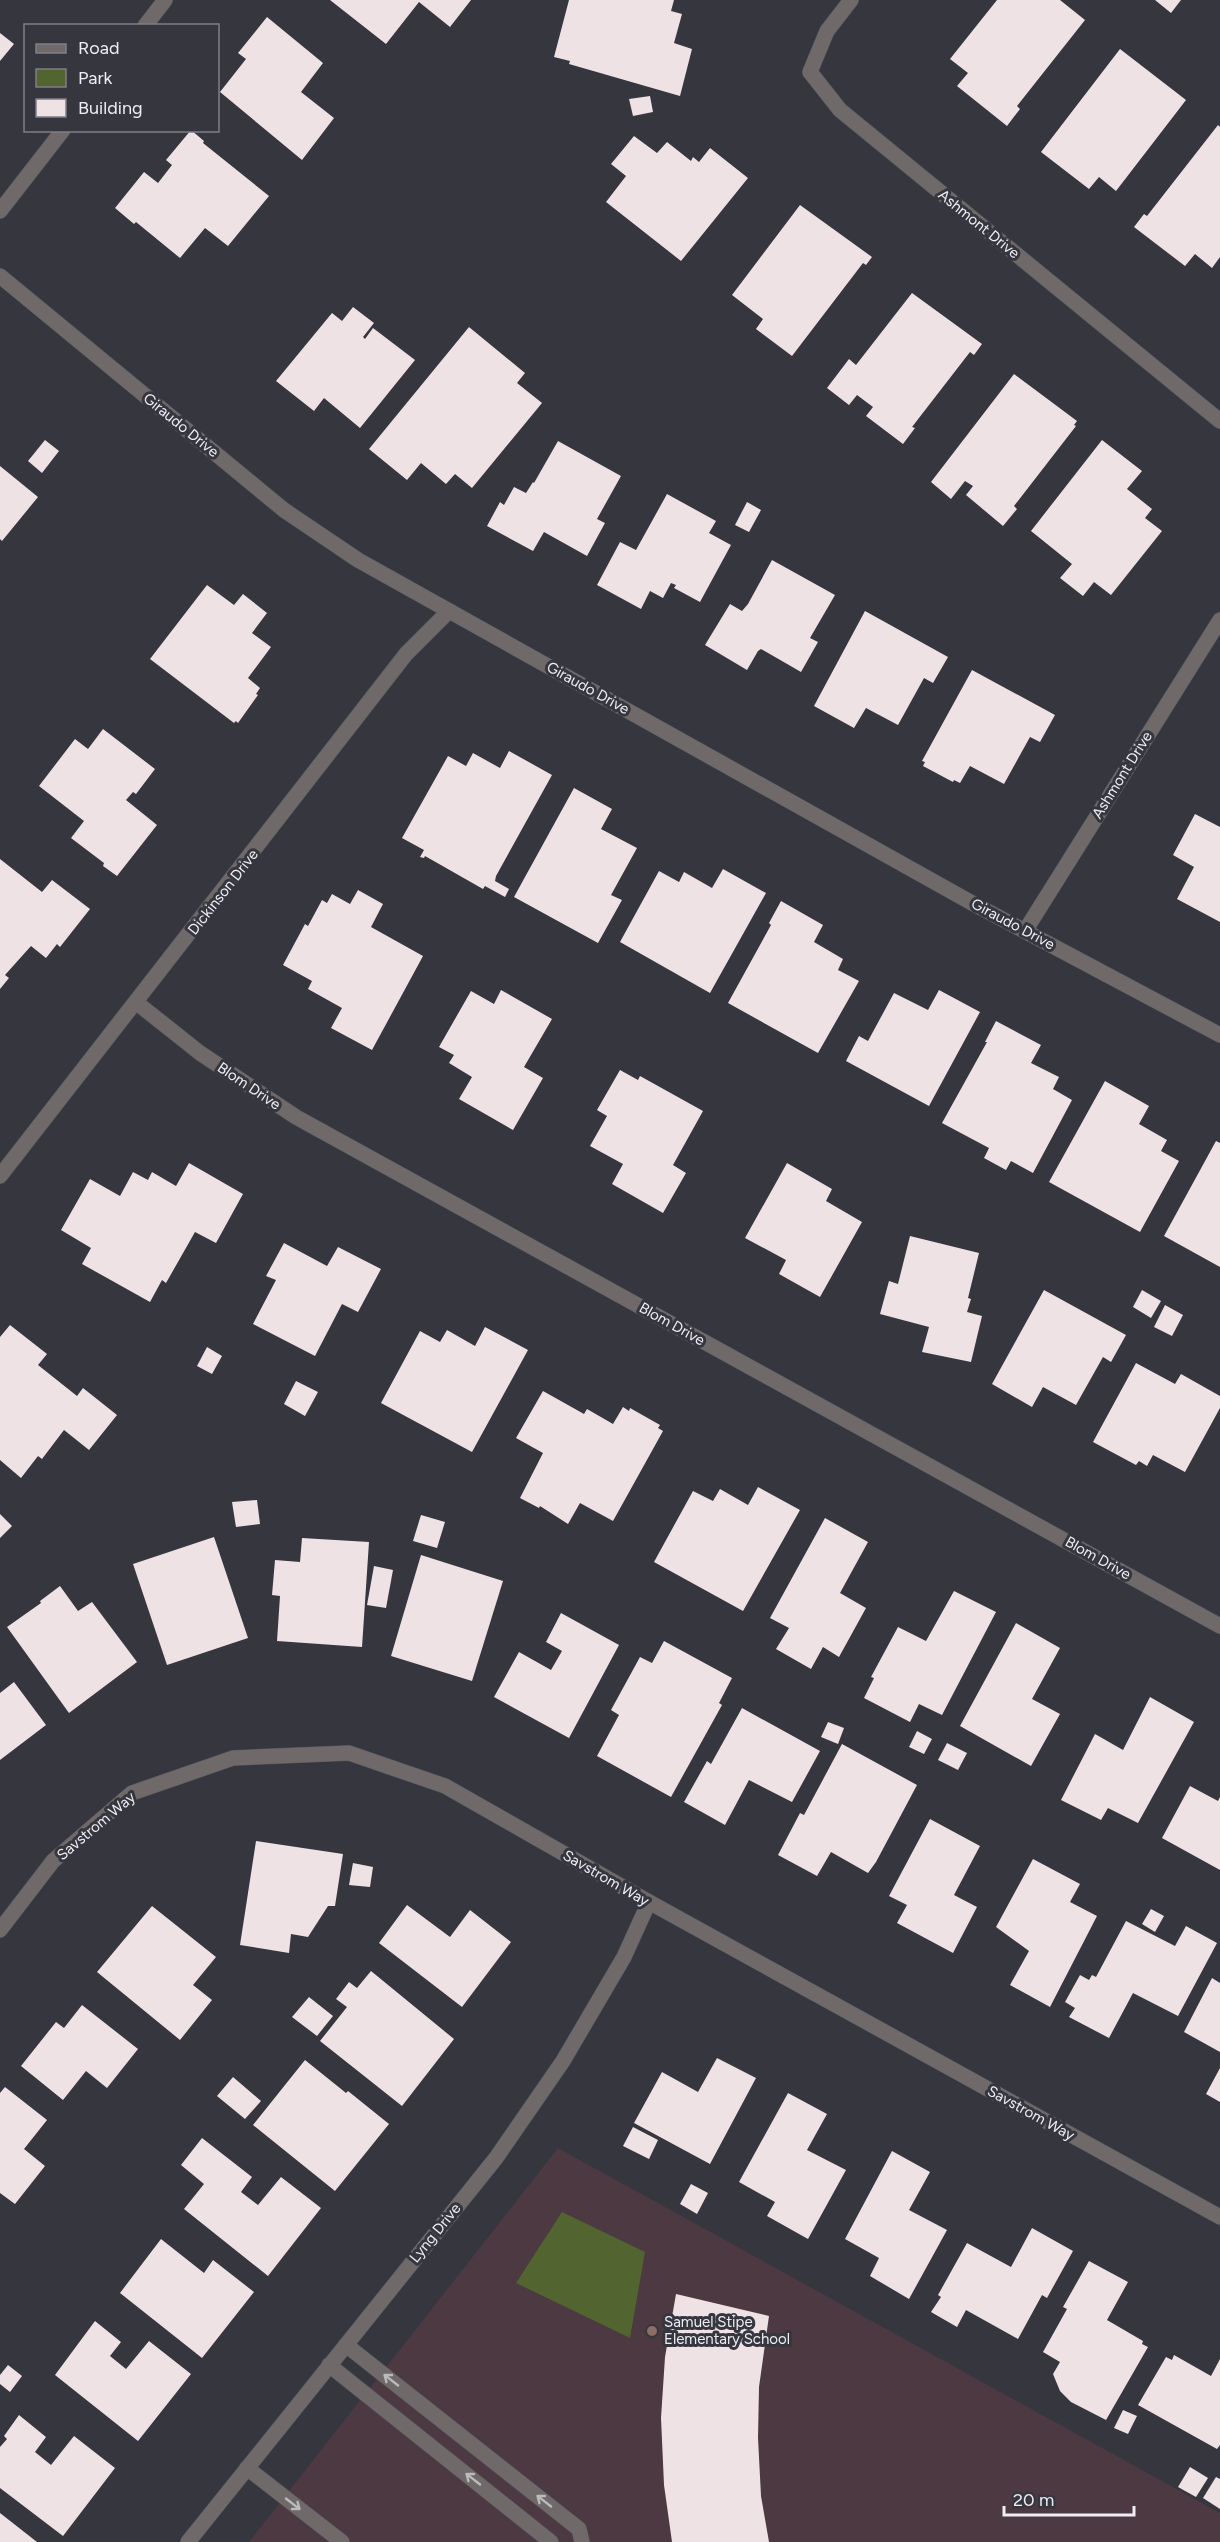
<svg xmlns="http://www.w3.org/2000/svg" width="1220" height="2542" font-family="Figtree,sans-serif">
	<style>
		.education { fill: #4c3941 }
		.green { fill: #526430 }
		.building { fill: #efe2e5 }
		.lines { fill: none; stroke-linecap: round; stroke-linejoin: round }
		.service-casing { stroke: #53535c; stroke-width: 16 }
		.minor-casing { stroke: #53535c; stroke-width: 16 }
		.service { stroke: #6f6a69; stroke-width: 15 }
		.minor { stroke: #6f6a69; stroke-width: 15 }
		.oneway { stroke: #bbb9bc }
		.education-dot { fill: #8d6e63; stroke: #36363f; stroke-width: 2 }
		.labels { text-anchor: middle; stroke-width: 6; stroke-linejoin: round; paint-order: stroke }
		.street-label { font-size: 15px; fill: #eeedf3; stroke: #36363f }
		.poi-label { font-size: 15px; fill: #eeedf3; stroke: #36363f; text-anchor: start }
	</style>
	<rect width="100%" height="100%" fill="#36363f"/>
	<polygon class="education" points="558,2148 1220,2513 1220,2542 249,2542"/>
	<polygon class="green" points="562,2212 645,2252 630,2338 516,2283"/>
	<g class="building">
		<polygon points="330,0 471,0 450,27 419,2 386,44"/>
		<polygon points="569,0 674,0 671,11 682,14 674,43 692,49 680,96 569,64 570,61 554,57"/>
		<polygon points="997,0 1060,0 1085,20 1017,106 1020,109 1007,126 957,86 968,73 950,59"/>
		<polygon points="1155,0 1181,0 1171,13"/>
		<polygon points="267,17 323,63 301,92 334,118 302,160 220,92 246,59 238,53"/>
		<polygon points="0,33 14,44 0,61"/>
		<polygon points="1120,49 1186,100 1116,191 1099,177 1089,189 1041,152"/>
		<polygon points="650,96 653,112 633,116 629,99"/>
		<polygon points="1218,125 1220,127 1220,257 1212,268 1195,254 1185,266 1134,227 1144,214 1147,216"/>
		<polygon points="191,130 204,141 203,143 269,196 228,246 205,228 180,258 136,222 134,224 115,208 144,172 158,183 172,165 166,160"/>
		<polygon points="634,136 657,153 667,142 691,161 693,157 699,162 710,148 748,178 681,261 606,202 626,176 611,164"/>
		<polygon points="800,205 872,257 866,265 863,263 792,356 756,329 763,319 732,295"/>
		<polygon points="912,293 982,344 974,355 970,352 912,427 915,428 903,444 866,416 873,407 857,395 849,405 827,388 849,359 856,365"/>
		<polygon points="353,307 374,323 363,337 365,339 373,328 415,360 360,428 324,398 314,411 276,381 332,313 342,321"/>
		<polygon points="469,327 525,373 517,383 542,403 472,488 455,474 446,484 421,463 407,480 369,449"/>
		<polygon points="1014,374 1077,421 1074,425 1076,426 1014,506 1017,509 1003,526 966,495 973,486 965,481 951,499 931,482"/>
		<polygon points="45,440 59,451 42,473 28,461"/>
		<polygon points="1102,440 1142,471 1127,489 1152,509 1145,518 1162,531 1111,595 1094,582 1083,596 1060,578 1072,564 1031,531"/>
		<polygon points="558,441 621,476 597,519 605,523 587,556 544,532 533,551 487,526 500,502 504,505 514,487 526,493 533,482 534,483"/>
		<polygon points="0,466 38,497 2,541 0,539"/>
		<polygon points="667,494 716,521 709,533 731,545 700,602 674,588 676,585 671,583 663,598 650,591 641,609 597,585 620,542 636,550"/>
		<polygon points="747,502 761,510 749,532 735,525"/>
		<polygon points="772,560 835,595 810,638 818,642 801,672 761,649 758,651 747,670 705,645 730,604 742,611 748,604"/>
		<polygon points="207,585 234,605 243,594 267,613 252,633 271,647 248,678 260,688 256,694 258,695 238,723 236,721 234,723 150,659"/>
		<polygon points="865,611 948,657 933,683 924,678 898,725 866,708 854,728 814,706"/>
		<polygon points="972,670 1055,715 1040,742 1030,737 1004,784 970,766 960,783 954,780 953,782 923,766 925,762 922,761"/>
		<polygon points="103,729 155,769 136,794 133,792 126,800 157,825 117,876 103,866 104,863 71,838 84,821 39,786 75,739 88,749"/>
		<polygon points="509,751 552,775 496,876 495,881 509,889 505,897 485,886 483,889 425,856 424,858 420,857 424,850 402,838 448,756 466,766 473,753 500,768"/>
		<polygon points="574,788 612,809 601,829 637,848 611,895 622,900 598,943 514,897"/>
		<polygon points="1195,814 1220,827 1220,922 1177,899 1194,867 1173,855"/>
		<polygon points="0,859 42,892 52,880 90,909 60,947 57,944 46,958 31,946 5,975 9,978 0,989"/>
		<polygon points="723,869 766,893 710,993 620,942 659,871 679,882 684,872 712,888"/>
		<polygon points="358,890 383,904 371,927 423,956 372,1050 331,1028 342,1008 308,989 312,981 283,965 305,924 308,926 322,900 327,903 332,894 350,904"/>
		<polygon points="781,901 823,925 814,942 843,959 838,970 859,981 818,1053 728,1003 771,925 769,923"/>
		<polygon points="501,990 552,1019 524,1067 543,1078 513,1130 459,1099 472,1077 449,1063 454,1055 439,1047 471,991 494,1004"/>
		<polygon points="939,990 980,1012 929,1106 846,1061 859,1036 868,1041 894,993 928,1010"/>
		<polygon points="996,1021 1041,1045 1031,1063 1059,1077 1053,1089 1072,1100 1033,1173 1011,1161 1006,1170 984,1158 989,1148 942,1123 987,1042 985,1042"/>
		<polygon points="620,1070 638,1080 640,1076 703,1111 673,1165 686,1173 663,1213 612,1184 623,1164 590,1146 607,1116 597,1110"/>
		<polygon points="1105,1081 1149,1106 1139,1124 1167,1140 1161,1151 1179,1161 1140,1232 1049,1182"/>
		<polygon points="1216,1141 1220,1143 1220,1267 1164,1236"/>
		<polygon points="189,1163 243,1194 216,1243 195,1232 166,1283 162,1280 150,1302 82,1264 91,1248 61,1230 90,1179 120,1196 133,1172 148,1180 152,1172 176,1186"/>
		<polygon points="787,1163 832,1189 826,1201 862,1222 820,1297 779,1274 786,1260 745,1238"/>
		<polygon points="910,1236 979,1253 968,1298 971,1299 967,1312 982,1316 971,1362 922,1352 929,1327 880,1314 889,1281 898,1284"/>
		<polygon points="284,1243 327,1266 338,1247 381,1269 358,1312 342,1304 315,1356 253,1324 276,1280 266,1276"/>
		<polygon points="1044,1290 1126,1335 1111,1362 1103,1357 1076,1405 1043,1387 1032,1407 992,1384"/>
		<polygon points="1142,1290 1161,1301 1151,1318 1133,1307"/>
		<polygon points="1165,1305 1183,1315 1172,1336 1154,1327"/>
		<polygon points="10,1325 47,1354 38,1365 77,1396 83,1388 117,1415 89,1450 64,1430 42,1459 38,1456 21,1478 0,1460 0,1337"/>
		<polygon points="485,1327 528,1350 472,1452 381,1403 420,1331 440,1342 447,1330 475,1346"/>
		<polygon points="207,1347 222,1356 212,1374 197,1366"/>
		<polygon points="1136,1363 1175,1384 1181,1374 1220,1396 1220,1408 1185,1472 1153,1455 1147,1466 1139,1461 1136,1465 1093,1442"/>
		<polygon points="296,1381 318,1392 305,1416 284,1404"/>
		<polygon points="543,1391 584,1414 587,1409 613,1424 623,1407 629,1411 630,1408 660,1425 658,1428 663,1431 613,1521 580,1503 568,1524 540,1506 539,1508 520,1498 543,1453 516,1438"/>
		<polygon points="758,1487 800,1510 743,1611 654,1562 693,1491 713,1501 720,1489 748,1505"/>
		<polygon points="257,1500 260,1524 236,1527 232,1502"/>
		<polygon points="0,1514 12,1526 0,1538"/>
		<polygon points="421,1515 445,1522 437,1548 413,1541"/>
		<polygon points="825,1518 868,1542 840,1593 866,1608 839,1657 823,1647 811,1669 776,1649 789,1628 770,1618"/>
		<polygon points="214,1537 248,1638 167,1665 133,1564"/>
		<polygon points="302,1538 369,1542 362,1647 277,1641 280,1596 272,1595 275,1560 300,1562"/>
		<polygon points="421,1555 503,1581 472,1681 391,1656"/>
		<polygon points="374,1566 393,1570 386,1608 367,1605"/>
		<polygon points="60,1586 78,1611 92,1602 137,1662 69,1713 7,1627 41,1603 40,1601"/>
		<polygon points="954,1591 996,1612 942,1715 919,1704 910,1722 864,1698 874,1678 871,1677 898,1627 926,1641"/>
		<polygon points="561,1613 619,1645 569,1738 494,1697 519,1652 551,1670 562,1651 546,1642"/>
		<polygon points="1016,1623 1060,1648 1032,1699 1060,1714 1031,1766 960,1726"/>
		<polygon points="664,1641 732,1678 719,1703 722,1705 671,1797 597,1756 619,1715 611,1710 640,1657 652,1663"/>
		<polygon points="14,1682 46,1725 0,1760 0,1693"/>
		<polygon points="1150,1697 1194,1722 1138,1823 1108,1808 1101,1820 1061,1800 1095,1734 1123,1750"/>
		<polygon points="742,1708 820,1751 792,1802 749,1780 725,1825 684,1802 707,1761 711,1764"/>
		<polygon points="828,1722 844,1728 838,1744 821,1737"/>
		<polygon points="917,1731 932,1739 924,1754 909,1747"/>
		<polygon points="947,1743 967,1753 958,1770 938,1760"/>
		<polygon points="842,1744 917,1785 876,1862 868,1873 831,1852 817,1876 778,1855 800,1813 804,1815"/>
		<polygon points="1190,1786 1218,1801 1220,1797 1220,1870 1162,1838"/>
		<polygon points="930,1819 980,1846 954,1895 977,1907 953,1953 897,1923 907,1905 889,1896"/>
		<polygon points="256,1841 343,1854 335,1906 328,1906 308,1937 291,1934 289,1953 240,1945"/>
		<polygon points="1033,1859 1080,1884 1070,1902 1097,1916 1050,2007 1010,1985 1029,1951 996,1927"/>
		<polygon points="353,1863 373,1867 370,1887 349,1885"/>
		<polygon points="407,1905 450,1937 470,1910 511,1942 462,2007 379,1943"/>
		<polygon points="152,1906 216,1957 193,1985 212,2000 180,2040 97,1972"/>
		<polygon points="1151,1909 1164,1916 1155,1932 1142,1924"/>
		<polygon points="1126,1921 1175,1946 1186,1926 1217,1943 1178,2016 1133,1993 1109,2038 1069,2017 1075,2008 1065,2002 1080,1975 1089,1980 1092,1975 1096,1977"/>
		<polygon points="371,1971 454,2039 402,2106 320,2041 347,2007 336,1999 349,1982 357,1988"/>
		<polygon points="1212,1978 1220,1983 1220,2052 1184,2032"/>
		<polygon points="309,1997 333,2016 317,2036 292,2017"/>
		<polygon points="82,2005 138,2049 107,2088 86,2071 63,2100 21,2066 56,2022 64,2028"/>
		<polygon points="717,2058 756,2078 710,2164 634,2123 662,2072 698,2092"/>
		<polygon points="305,2060 346,2093 348,2091 389,2124 335,2191 253,2125"/>
		<polygon points="1220,2068 1220,2102 1206,2094"/>
		<polygon points="233,2077 261,2101 245,2119 217,2096"/>
		<polygon points="5,2087 47,2120 24,2149 45,2166 15,2204 0,2193 0,2093"/>
		<polygon points="788,2093 827,2114 807,2150 846,2170 808,2239 767,2216 775,2202 739,2182"/>
		<polygon points="633,2127 658,2140 649,2159 623,2146"/>
		<polygon points="202,2138 252,2177 241,2192 258,2205 281,2177 321,2208 268,2276 184,2209 204,2184 181,2165"/>
		<polygon points="892,2151 930,2172 909,2210 947,2230 909,2299 870,2276 879,2258 845,2239"/>
		<polygon points="691,2184 708,2193 697,2214 680,2204"/>
		<polygon points="1032,2228 1073,2251 1047,2298 1042,2295 1018,2339 966,2310 957,2327 931,2312 941,2297 938,2295 967,2243 1011,2267"/>
		<polygon points="161,2239 204,2273 213,2260 254,2292 202,2358 120,2293"/>
		<polygon points="1089,2261 1128,2282 1107,2320 1143,2341 1142,2344 1148,2347 1106,2420 1071,2402 1060,2391 1053,2374 1060,2362 1043,2352 1067,2309 1063,2307"/>
		<polygon points="676,2294 769,2316 759,2387 758,2438 761,2496 769,2542 672,2542 664,2485 661,2418 665,2357"/>
		<polygon points="95,2321 121,2342 110,2356 126,2369 149,2341 191,2374 138,2441 55,2375"/>
		<polygon points="1174,2355 1211,2376 1220,2359 1220,2445 1217,2449 1138,2405 1166,2357 1172,2360"/>
		<polygon points="8,2365 22,2376 10,2392 0,2384 0,2375"/>
		<polygon points="1123,2410 1137,2416 1128,2434 1114,2428"/>
		<polygon points="19,2415 46,2437 35,2452 51,2465 74,2436 115,2468 63,2536 0,2488 0,2447 7,2439 4,2436"/>
		<polygon points="1190,2467 1208,2478 1196,2497 1178,2487"/>
		<polygon points="1216,2477 1220,2479 1220,2509 1203,2498"/>
		<polygon points="0,2513 37,2542 0,2542"/>
	</g>
	<g class="lines">
		<g class="service-casing">
			<g id="service">
				<polyline points="346,2345 579,2529 582,2542"/>
				<polyline points="329,2365 551,2542"/>
				<polyline points="247,2468 342,2542"/>
			</g>
		</g>
		<g class="minor-casing">
			<g id="minor">
				<polyline points="851,0 827,31 810,72 840,110 1220,421"/>
				<polyline points="145,26 165,0"/>
				<polyline points="0,211 63,130"/>
				<polyline points="0,276 284,510 358,560 972,903 1220,1035"/>
				<polyline points="1025,931 1220,620"/>
				<polyline points="137,1003 200,1053 296,1117 1220,1626"/>
				<polyline points="0,1176 406,654 449,611"/>
				<polyline points="0,1930 53,1861 132,1793 233,1758 349,1753 445,1786 649,1902 1220,2217"/>
				<polyline points="188,2542 496,2158 563,2061 624,1957 649,1902"/>
			</g>
		</g>
		<use href="#service" class="service"/>
		<use href="#minor" class="minor"/>
	</g>
	<defs><path id="oneway-shaft" d="M-6 0H5M1.5-3L5.5 0L1.5 3" fill="none" stroke-width="1.6" stroke-linecap="round" stroke-linejoin="round" transform="scale(1.5)"/></defs>
	<g class="oneway">
		<use href="#oneway-shaft" transform="translate(391 2380) rotate(-142)"/>
		<use href="#oneway-shaft" transform="translate(473 2479) rotate(-142)"/>
		<use href="#oneway-shaft" transform="translate(544 2501) rotate(-142)"/>
		<use href="#oneway-shaft" transform="translate(293 2504) rotate(38)"/>
	</g>
	<circle class="education-dot" cx="652" cy="2331" r="6"/>
	<g class="labels">
		<g class="street-label">
			<text transform="translate(979 224) rotate(39)" y="5">Ashmont Drive</text>
			<text transform="translate(181 425) rotate(39)" y="5">Giraudo Drive</text>
			<text transform="translate(588 688) rotate(29)" y="5">Giraudo Drive</text>
			<text transform="translate(1122 775) rotate(-58)" y="5">Ashmont Drive</text>
			<text transform="translate(223 892) rotate(-52)" y="5">Dickinson Drive</text>
			<text transform="translate(1013 924) rotate(28)" y="5">Giraudo Drive</text>
			<text transform="translate(249 1086) rotate(34)" y="5">Blom Drive</text>
			<text transform="translate(672 1324) rotate(29)" y="5">Blom Drive</text>
			<text transform="translate(1098 1558) rotate(29)" y="5">Blom Drive</text>
			<text transform="translate(96 1826) rotate(-40)" y="5">Savstrom Way</text>
			<text transform="translate(606 1878) rotate(30)" y="5">Savstrom Way</text>
			<text transform="translate(1031 2113) rotate(29)" y="5">Savstrom Way</text>
			<text transform="translate(435 2233) rotate(-51)" y="5">Lyng Drive</text>
		</g>
		<g class="poi-label">
			<text x="664" y="2327">Samuel Stipe<tspan x="664" dy="17">Elementary School</tspan></text>
		</g>
	</g>
	<rect x="24" y="24" width="195" height="108" fill="#36363f" stroke="#807f87" stroke-width="1.5"/>
	<rect x="36" y="44" width="30" height="9" fill="#6f6a69" stroke="#807f87" stroke-width="1.5"/>
	<text x="78" y="54" font-size="18" fill="#eeedf3">Road</text>
	<rect x="36" y="69" width="30" height="18" fill="#526430" stroke="#807f87" stroke-width="1.5"/>
	<text x="78" y="84" font-size="18" fill="#eeedf3">Park</text>
	<rect x="36" y="99" width="30" height="18" fill="#efe2e5" stroke="#807f87" stroke-width="1.5"/>
	<text x="78" y="114" font-size="18" fill="#eeedf3">Building</text>
	<path d="M1004 2506v9h130v-9" fill="none" stroke="#eeedf3" stroke-width="3"/>
	<text x="1013" y="2506" font-size="18" fill="#eeedf3" stroke="#36363f" stroke-width="4.5" paint-order="stroke">20 m</text>
</svg>
